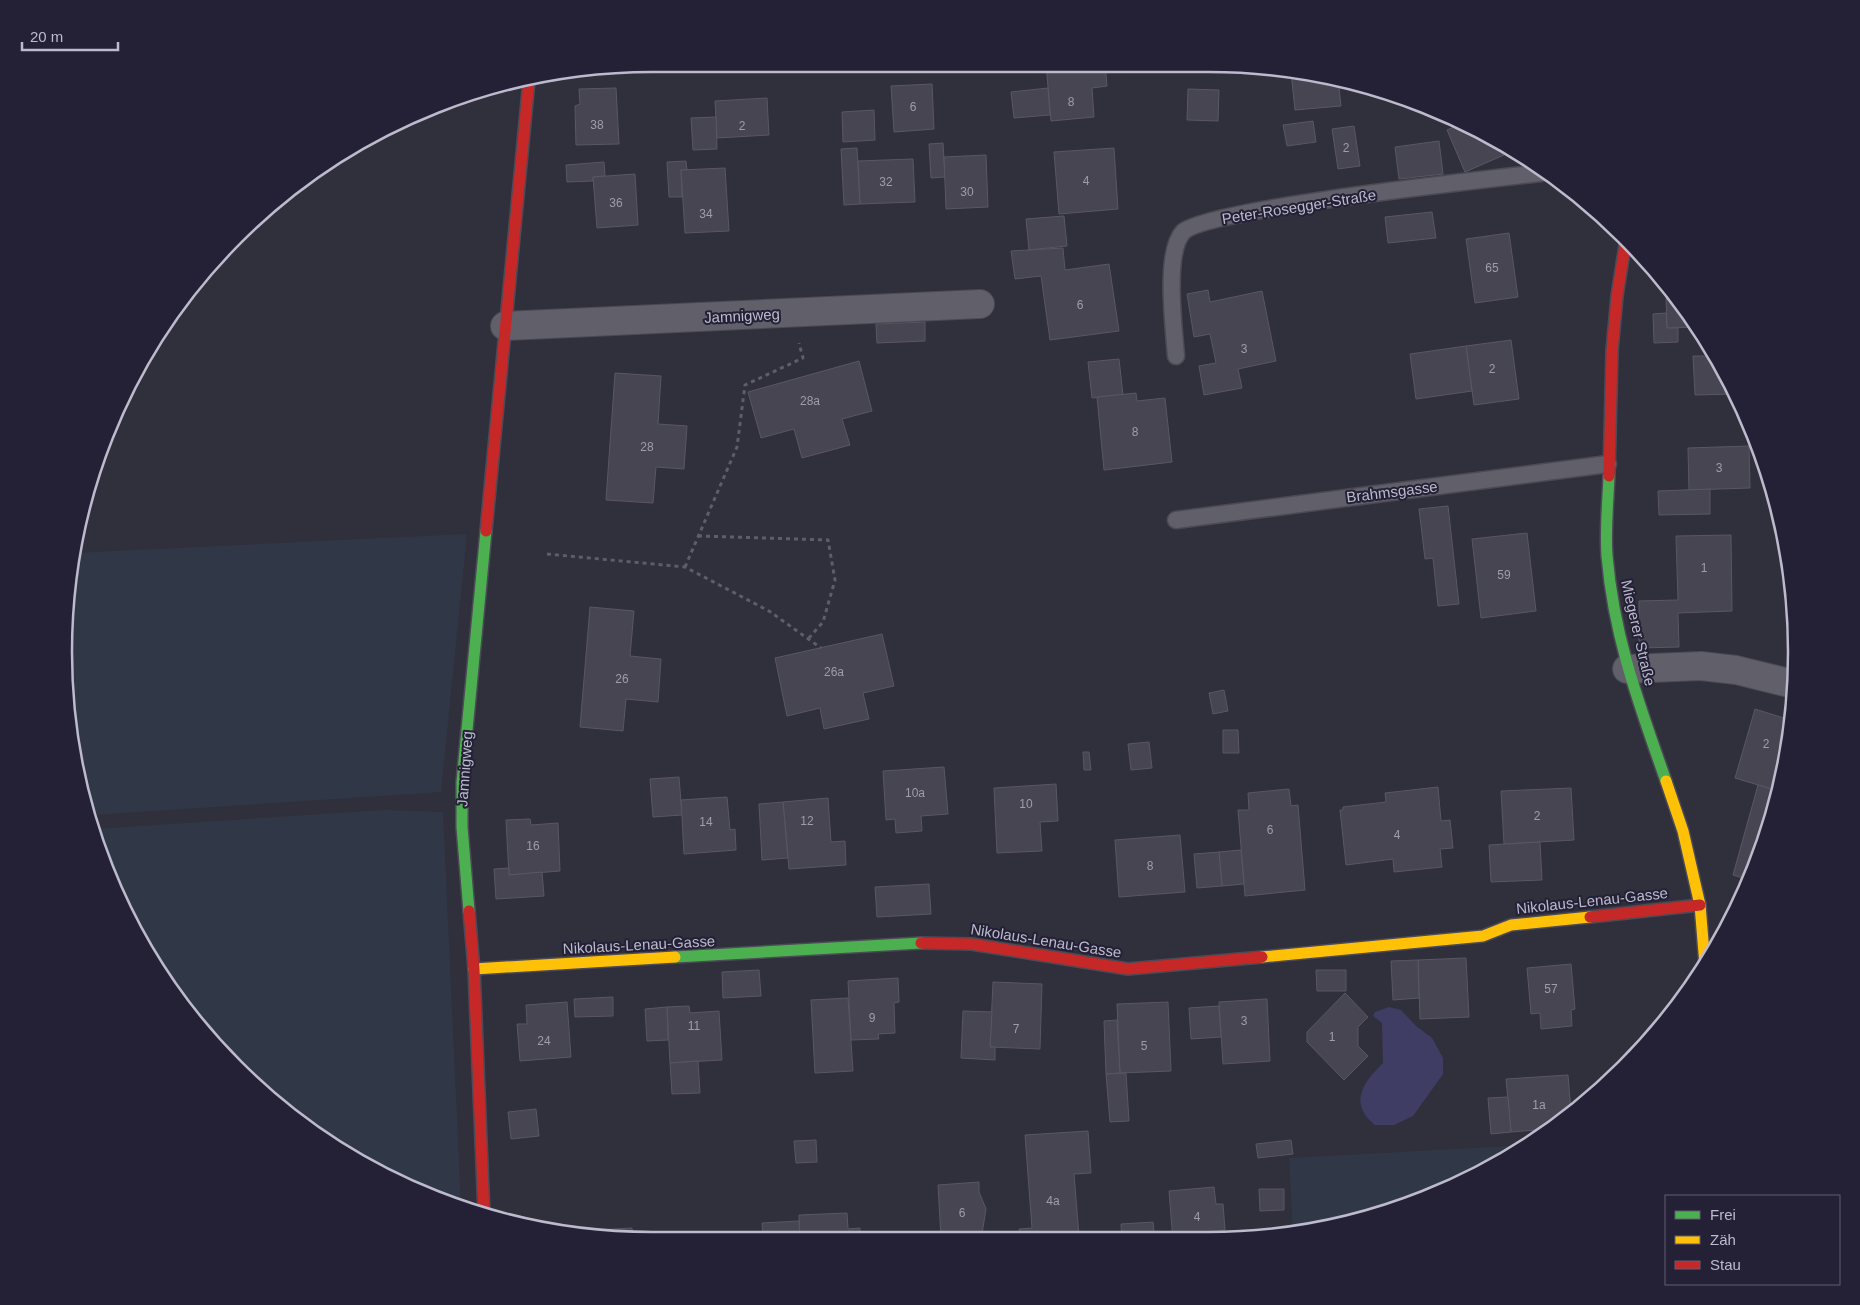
<svg xmlns="http://www.w3.org/2000/svg" width="1860" height="1305" font-family="Helvetica,sans-serif">
	<style>
		.green { fill: #303847 }
		.water { fill: #403d64 }
		.building { fill: #464551; stroke: #585763 }
		.lines { fill: none; stroke-linecap: round; stroke-linejoin: round }
		.lane-casing { stroke: #4a4a53; stroke-width: 19 }
		.street-casing { stroke: #4a4a53; stroke-width: 30 }
		.fast-casing { stroke: #4b4a56; stroke-width: 14 }
		.slow-casing { stroke: #4b4a56; stroke-width: 14 }
		.jam-casing { stroke: #4b4a56; stroke-width: 14 }
		.path { stroke: #5e5e67; stroke-width: 3; stroke-dasharray: 4 4; stroke-linecap: butt }
		.lane { stroke: #605f6a; stroke-width: 16 }
		.street { stroke: #605f6a; stroke-width: 28 }
		.fast { stroke: #4caf50; stroke-width: 11 }
		.slow { stroke: #ffc107; stroke-width: 11 }
		.jam { stroke: #c62828; stroke-width: 11 }
		.labels { text-anchor: middle; stroke-width: 4; stroke-linejoin: round; paint-order: stroke }
		.number-label { font-size: 12px; fill: #9e9dad }
		.street-label { font-size: 15px; fill: #bcbacc; stroke: #242137 }
		.rim { fill: none; stroke: #bcbacc; stroke-width: 2.5 }
	</style>
	<rect width="100%" height="100%" fill="#302f3c"/>
	<g class="green">
		<polygon points="467,534 441,792 91,815 75,767 64,653 69,576 75,553"/>
		<polygon points="385,810 443,812 461,1207 427,1196 325,1142 236,1069 163,980 125,913 96,829"/>
		<polygon points="1529,1145 1468,1180 1322,1230 1293,1233 1289,1158"/>
	</g>
	<path class="water" d="M 1389,1007 L 1401,1010 L 1416,1026 L 1432,1038 L 1443,1058 L 1443,1074 L 1413,1116 L 1394,1125 L 1375,1125 C 1348,1104 1363,1082 1383,1063 L 1382,1023 L 1373,1016 L 1375,1012 Z"/>
	<g class="building">
		<polygon points="1046,64 1105,64 1107,86 1092,88 1094,117 1051,121"/>
		<polygon points="1291,72 1322,75 1338,79 1341,106 1295,110"/>
		<polygon points="932,84 934,129 894,132 891,86"/>
		<polygon points="616,88 619,144 576,145 575,106 580,104 579,89"/>
		<polygon points="1048,88 1050,115 1014,118 1011,92"/>
		<polygon points="1188,89 1219,90 1218,121 1187,120"/>
		<polygon points="767,98 769,135 717,138 715,101"/>
		<polygon points="874,110 875,140 843,142 842,112"/>
		<polygon points="716,117 717,149 693,150 691,118"/>
		<polygon points="1313,121 1316,142 1287,146 1283,125"/>
		<polygon points="1461,124 1502,142 1513,151 1465,172 1447,130"/>
		<polygon points="1354,126 1360,166 1338,169 1332,129"/>
		<polygon points="1439,141 1443,174 1399,179 1395,147"/>
		<polygon points="943,143 945,177 931,178 929,144"/>
		<polygon points="857,148 860,204 844,205 841,149"/>
		<polygon points="1114,148 1118,209 1059,214 1054,152"/>
		<polygon points="986,155 988,207 946,209 944,157"/>
		<polygon points="913,159 915,202 860,204 858,161"/>
		<polygon points="686,161 687,170 681,170 682,197 669,197 667,162"/>
		<polygon points="604,162 605,176 593,177 593,181 567,182 566,165"/>
		<polygon points="725,168 729,231 685,233 681,170"/>
		<polygon points="635,174 638,225 597,228 593,177"/>
		<polygon points="1432,212 1436,238 1388,243 1385,217"/>
		<polygon points="1064,216 1067,246 1029,250 1026,219"/>
		<polygon points="1509,233 1518,297 1475,303 1466,239"/>
		<polygon points="1063,248 1065,270 1109,264 1119,331 1050,340 1041,276 1015,279 1011,251"/>
		<polygon points="1208,290 1210,302 1262,291 1276,361 1238,369 1242,388 1204,395 1199,366 1216,363 1210,334 1194,337 1187,294"/>
		<polygon points="1666,298 1675,298 1698,327 1667,328"/>
		<polygon points="1666,313 1667,328 1678,328 1678,342 1654,343 1653,314"/>
		<polygon points="925,322 925,341 877,343 876,324"/>
		<polygon points="1511,340 1519,399 1474,405 1466,346"/>
		<polygon points="1466,346 1472,391 1416,399 1410,354"/>
		<polygon points="1693,356 1713,356 1734,394 1695,395"/>
		<polygon points="1119,359 1123,395 1092,398 1088,362"/>
		<polygon points="859,361 872,411 842,419 850,445 802,458 794,429 761,438 748,392"/>
		<polygon points="615,373 661,376 658,424 687,426 684,469 656,467 653,503 606,500"/>
		<polygon points="1136,393 1137,401 1165,398 1172,462 1104,470 1097,397"/>
		<polygon points="1749,446 1750,488 1689,490 1688,448"/>
		<polygon points="1710,489 1710,514 1659,515 1658,491"/>
		<polygon points="1448,506 1459,604 1438,606 1433,558 1425,559 1419,509"/>
		<polygon points="1527,533 1536,611 1481,618 1472,539"/>
		<polygon points="1731,535 1732,611 1678,613 1679,647 1639,648 1639,601 1678,600 1676,536"/>
		<polygon points="590,607 634,611 630,656 661,659 658,702 626,699 623,731 580,727"/>
		<polygon points="882,634 894,686 863,693 869,719 824,729 820,708 787,716 775,658"/>
		<polygon points="1224,690 1228,711 1213,714 1209,693"/>
		<polygon points="1755,709 1790,720 1785,768 1778,791 1735,778"/>
		<polygon points="1223,730 1238,730 1239,753 1223,753"/>
		<polygon points="1149,742 1152,768 1131,770 1128,744"/>
		<polygon points="1083,752 1089,752 1091,770 1084,770"/>
		<polygon points="944,767 948,814 921,816 922,831 896,833 895,819 886,820 883,771"/>
		<polygon points="679,777 682,815 653,817 650,779"/>
		<polygon points="1056,784 1058,821 1040,822 1042,851 997,853 994,788"/>
		<polygon points="1758,785 1778,791 1750,880 1733,875"/>
		<polygon points="1438,787 1441,821 1450,820 1453,848 1440,849 1442,867 1394,872 1393,859 1346,865 1340,810 1343,810 1343,807 1386,802 1385,793"/>
		<polygon points="1571,788 1574,840 1504,844 1501,791"/>
		<polygon points="1289,789 1291,806 1298,805 1305,890 1245,896 1238,810 1249,810 1248,793"/>
		<polygon points="727,797 730,830 735,829 736,850 684,854 681,800"/>
		<polygon points="828,798 831,842 845,841 846,865 789,869 783,802"/>
		<polygon points="783,802 788,858 762,860 759,804"/>
		<polygon points="530,819 531,825 558,823 560,871 509,875 506,820"/>
		<polygon points="1180,835 1185,892 1119,897 1115,840"/>
		<polygon points="1540,842 1542,880 1491,882 1489,845"/>
		<polygon points="1241,850 1244,884 1222,886 1219,852"/>
		<polygon points="1219,852 1222,886 1197,888 1194,854"/>
		<polygon points="509,868 509,875 542,872 544,896 496,899 494,869"/>
		<polygon points="929,884 931,914 877,917 875,887"/>
		<polygon points="1741,884 1747,886 1735,909 1734,906"/>
		<polygon points="1466,958 1469,1017 1420,1019 1418,960"/>
		<polygon points="1418,960 1419,998 1393,1000 1391,961"/>
		<polygon points="1571,964 1575,1009 1571,1010 1572,1026 1541,1029 1540,1013 1531,1014 1527,968"/>
		<polygon points="759,970 761,996 723,998 722,972"/>
		<polygon points="1316,970 1346,970 1346,991 1317,991"/>
		<polygon points="898,978 899,1002 894,1003 895,1033 878,1034 879,1039 851,1040 848,981"/>
		<polygon points="993,982 1042,984 1040,1049 990,1047"/>
		<polygon points="1345,993 1368,1017 1358,1027 1358,1046 1368,1056 1344,1080 1307,1042 1307,1032"/>
		<polygon points="613,997 613,1016 575,1017 574,999"/>
		<polygon points="848,998 853,1071 815,1073 811,1000"/>
		<polygon points="1267,999 1270,1061 1223,1064 1219,1002"/>
		<polygon points="567,1002 571,1057 520,1061 517,1024 527,1024 526,1005"/>
		<polygon points="1168,1002 1171,1071 1120,1073 1117,1004"/>
		<polygon points="689,1006 690,1013 719,1011 722,1060 670,1063 667,1007"/>
		<polygon points="1219,1006 1221,1037 1191,1039 1189,1008"/>
		<polygon points="667,1007 668,1040 647,1041 645,1009"/>
		<polygon points="963,1011 992,1012 990,1047 995,1047 995,1060 961,1058"/>
		<polygon points="1117,1020 1120,1073 1106,1074 1104,1021"/>
		<polygon points="698,1061 700,1093 672,1094 670,1063"/>
		<polygon points="1126,1073 1129,1121 1110,1122 1106,1074"/>
		<polygon points="1568,1075 1571,1112 1550,1129 1511,1132 1506,1079"/>
		<polygon points="1508,1097 1511,1132 1491,1134 1488,1098"/>
		<polygon points="536,1109 539,1136 511,1139 508,1112"/>
		<polygon points="1088,1131 1091,1173 1074,1174 1079,1236 1048,1239 1048,1241 1020,1241 1019,1229 1032,1228 1025,1135"/>
		<polygon points="816,1140 817,1162 796,1163 794,1141"/>
		<polygon points="1291,1140 1293,1154 1258,1158 1256,1144"/>
		<polygon points="979,1182 979,1192 986,1209 982,1234 941,1237 938,1185"/>
		<polygon points="1214,1187 1216,1204 1223,1204 1225,1230 1219,1231 1219,1240 1173,1241 1169,1191"/>
		<polygon points="1259,1189 1284,1189 1284,1210 1260,1211"/>
		<polygon points="847,1213 848,1229 860,1228 860,1241 800,1241 799,1215"/>
		<polygon points="799,1221 800,1241 763,1241 762,1223"/>
		<polygon points="1153,1222 1155,1241 1122,1241 1121,1224"/>
		<polygon points="632,1228 633,1239 560,1232"/>
		<polygon points="966,1235 967,1241 925,1241 925,1238"/>
		<polygon points="1112,1237 1112,1241 1081,1241 1081,1239"/>
	</g>
	<g class="lines">
		<g class="lane-casing">
			<g id="lane">
				<path d="M 1176,356 C 1174,328 1164,253 1183,232 C 1205,209 1491,179 1541,173"/>
				<polyline points="1176,520 1608,464"/>
			</g>
		</g>
		<g class="street-casing">
			<g id="street">
				<polyline points="505,326 980,304"/>
				<polyline points="1627,669 1701,666 1736,670 1793,684"/>
			</g>
		</g>
		<g class="fast-casing">
			<g id="fast">
				<path d="M 1609,476 C 1608,502 1605,530 1607,556 C 1614,638 1639,704 1666,781"/>
				<polyline points="469,911 462,827 462,782 486,531"/>
				<polyline points="675,957 921,943"/>
			</g>
		</g>
		<g class="slow-casing">
			<g id="slow">
				<polyline points="1666,781 1683,831 1700,905 1705,965"/>
				<polyline points="1262,957 1483,936 1511,925 1590,917"/>
				<polyline points="474,969 675,957"/>
			</g>
		</g>
		<g class="jam-casing">
			<g id="jam">
				<polyline points="1609,476 1612,351 1617,296 1626,239"/>
				<polyline points="486,531 529,80"/>
				<polyline points="469,911 474,969 484,1214"/>
				<polyline points="1590,917 1700,905"/>
				<polyline points="921,943 971,944 1128,969 1262,957"/>
			</g>
		</g>
		<g class="path">
			<polyline points="698,536 828,540 835,580 823,622 808,639"/>
			<polyline points="547,554 685,567 769,611 821,648"/>
			<polyline points="685,567 737,447 745,385 803,358 799,343"/>
		</g>
		<use href="#lane" class="lane"/>
		<use href="#street" class="street"/>
		<use href="#fast" class="fast"/>
		<use href="#slow" class="slow"/>
		<use href="#jam" class="jam"/>
	</g>
	<g class="labels">
		<g class="number-label">
			<text x="1071" y="106">8</text>
			<text x="913" y="111">6</text>
			<text x="597" y="129">38</text>
			<text x="742" y="130">2</text>
			<text x="1346" y="152">2</text>
			<text x="1086" y="185">4</text>
			<text x="886" y="186">32</text>
			<text x="967" y="196">30</text>
			<text x="616" y="207">36</text>
			<text x="706" y="218">34</text>
			<text x="1492" y="272">65</text>
			<text x="1080" y="309">6</text>
			<text x="1244" y="353">3</text>
			<text x="1492" y="373">2</text>
			<text x="810" y="405">28a</text>
			<text x="1135" y="436">8</text>
			<text x="647" y="451">28</text>
			<text x="1719" y="472">3</text>
			<text x="1704" y="572">1</text>
			<text x="1504" y="579">59</text>
			<text x="834" y="676">26a</text>
			<text x="622" y="683">26</text>
			<text x="1766" y="748">2</text>
			<text x="915" y="797">10a</text>
			<text x="1026" y="808">10</text>
			<text x="1537" y="820">2</text>
			<text x="807" y="825">12</text>
			<text x="706" y="826">14</text>
			<text x="1270" y="834">6</text>
			<text x="1397" y="839">4</text>
			<text x="533" y="850">16</text>
			<text x="1150" y="870">8</text>
			<text x="1551" y="993">57</text>
			<text x="872" y="1022">9</text>
			<text x="1244" y="1025">3</text>
			<text x="694" y="1030">11</text>
			<text x="1016" y="1033">7</text>
			<text x="1332" y="1041">1</text>
			<text x="544" y="1045">24</text>
			<text x="1144" y="1050">5</text>
			<text x="1539" y="1109">1a</text>
			<text x="1053" y="1205">4a</text>
			<text x="962" y="1217">6</text>
			<text x="1197" y="1221">4</text>
		</g>
		<g class="street-label">
			<text transform="translate(1299 207) rotate(-9)" y="5">Peter-Rosegger-Straße</text>
			<text transform="translate(742 316) rotate(-3)" y="5">Jamnigweg</text>
			<text transform="translate(1392 492) rotate(-7)" y="5">Brahmsgasse</text>
			<text transform="translate(1638 633) rotate(77)" y="5">Miegerer Straße</text>
			<text transform="translate(465 769) rotate(-86)" y="5">Jamnigweg</text>
			<text transform="translate(1592 901) rotate(-6)" y="5">Nikolaus-Lenau-Gasse</text>
			<text transform="translate(1046 941) rotate(9)" y="5">Nikolaus-Lenau-Gasse</text>
			<text transform="translate(639 945) rotate(-3)" y="5">Nikolaus-Lenau-Gasse</text>
		</g>
	</g>
	<path d="M0 0H1860V1305H0ZM652 72H1208A580 580 0 0 1 1788 652V652A580 580 0 0 1 1208 1232H652A580 580 0 0 1 72 652V652A580 580 0 0 1 652 72Z" fill="#242137" fill-rule="evenodd"/>
	<path class="rim" d="M652 72H1208A580 580 0 0 1 1788 652V652A580 580 0 0 1 1208 1232H652A580 580 0 0 1 72 652V652A580 580 0 0 1 652 72Z"/>
	<rect x="1665" y="1195" width="175" height="90" fill="#242137" stroke="#615e73"/>
	<rect x="1675" y="1211" width="25" height="8" fill="#4caf50" stroke="#615e73"/>
	<text x="1710" y="1220" font-size="15" fill="#bcbacc">Frei</text>
	<rect x="1675" y="1236" width="25" height="8" fill="#ffc107" stroke="#615e73"/>
	<text x="1710" y="1245" font-size="15" fill="#bcbacc">Zäh</text>
	<rect x="1675" y="1261" width="25" height="8" fill="#c62828" stroke="#615e73"/>
	<text x="1710" y="1270" font-size="15" fill="#bcbacc">Stau</text>
	<path d="M22 42v8h96v-8" fill="none" stroke="#bcbacc" stroke-width="2.5"/>
	<text x="30" y="42" font-size="15" fill="#bcbacc" stroke="#242137" stroke-width="4" paint-order="stroke">20 m</text>
</svg>
